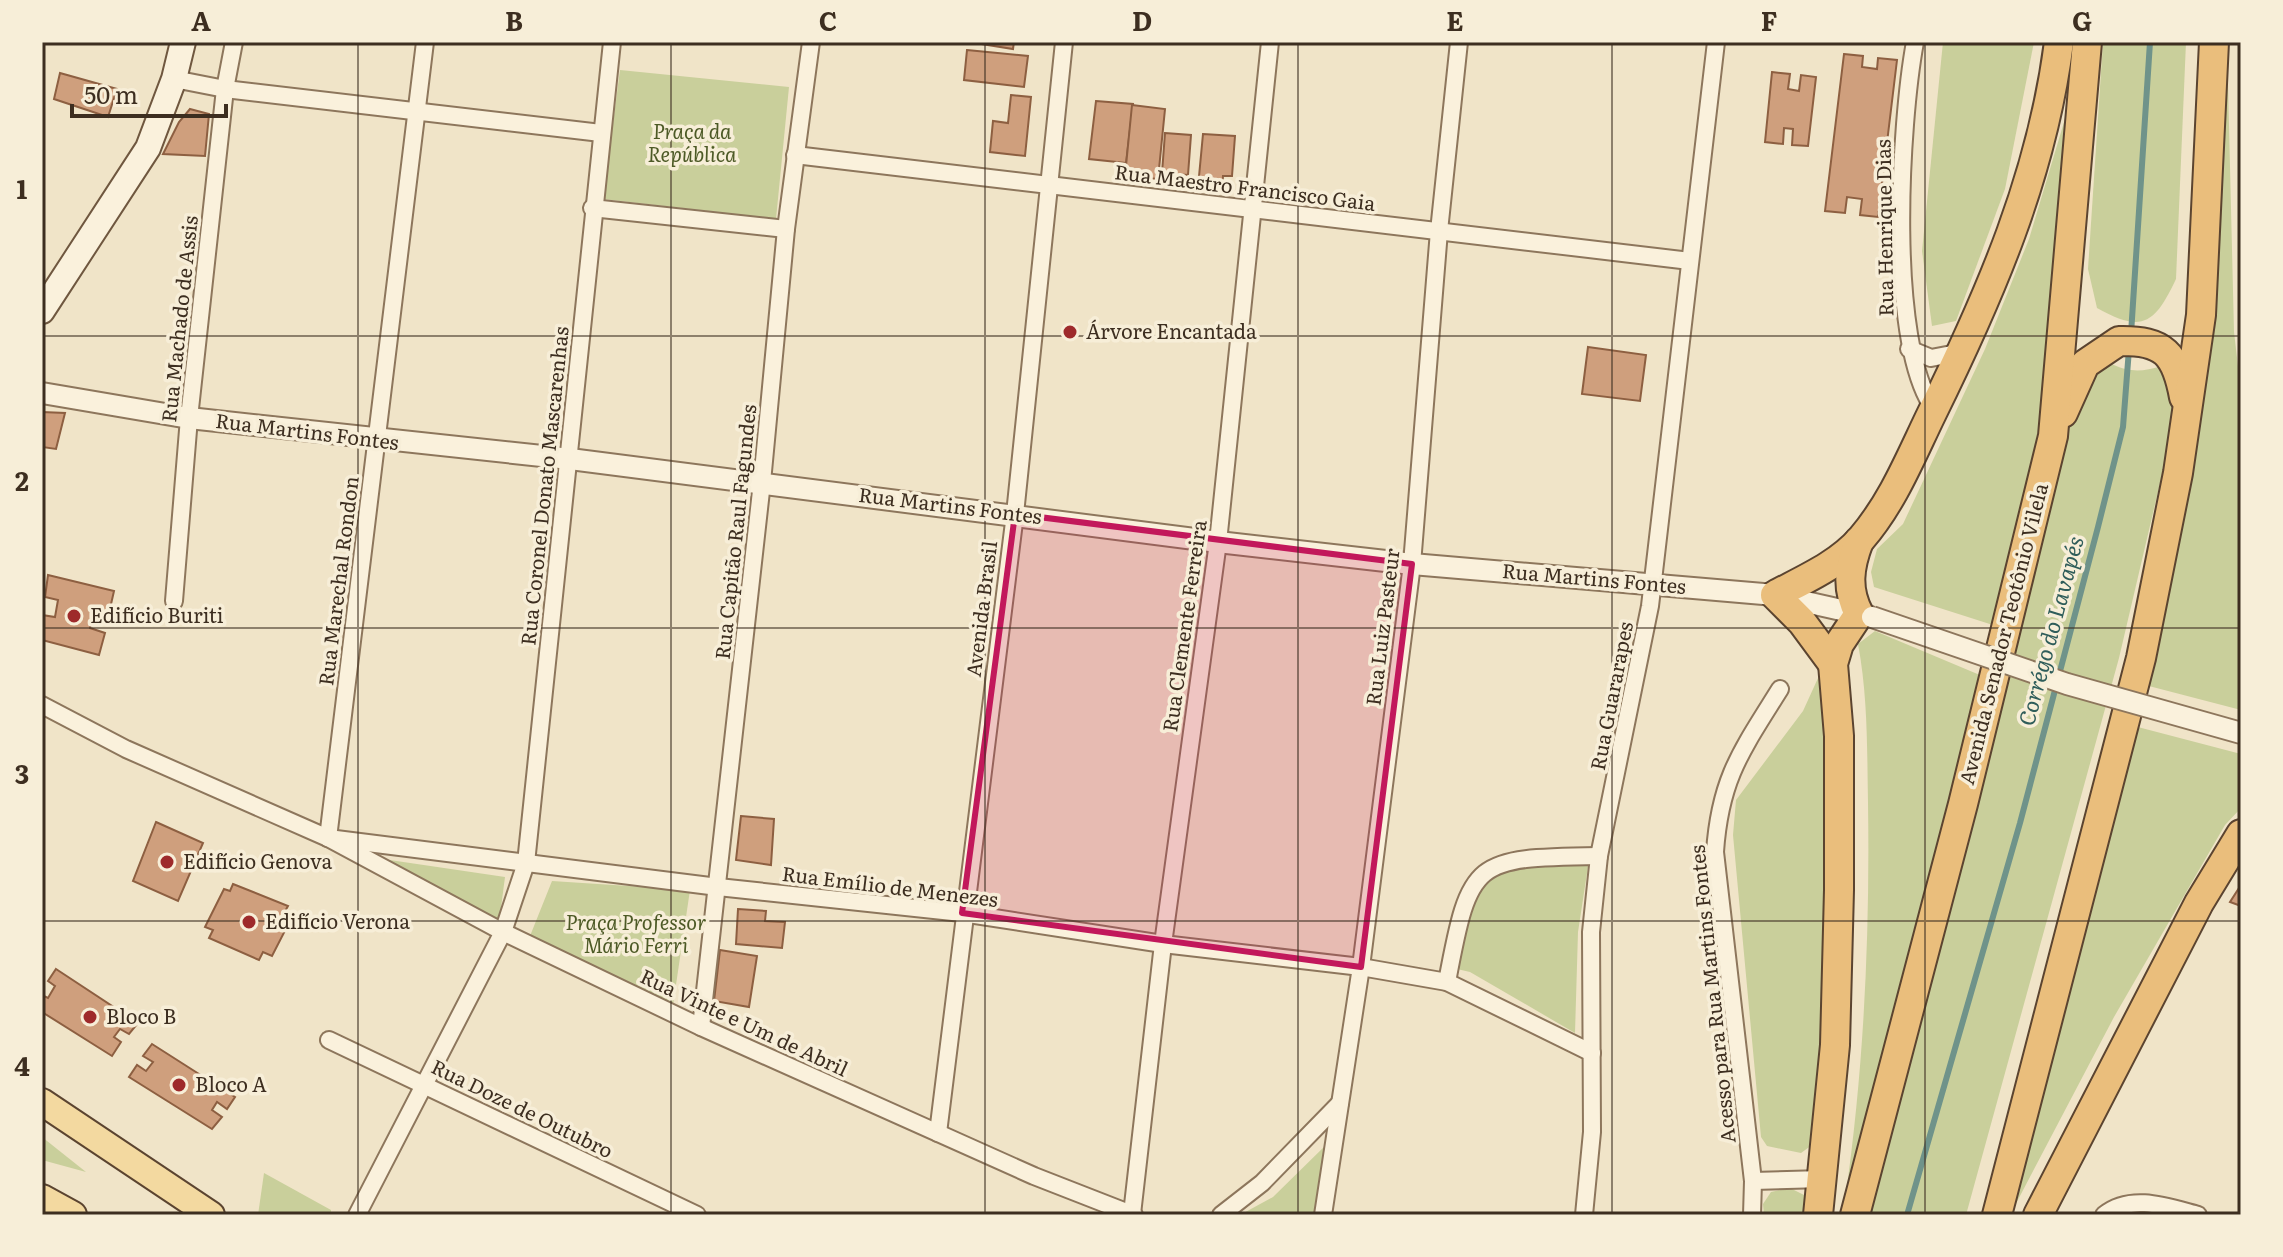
<svg xmlns="http://www.w3.org/2000/svg" width="2283" height="1257" font-family="Literata,serif">
	<style>
		.green { fill: #c9cf9b }
		.lines { fill: none; stroke-linecap: round; stroke-linejoin: round }
		.stream { stroke: #6f938a; stroke-width: 6 }
		.building { fill: #cf9f7d; stroke: #8d5f41; stroke-width: 2 }
		.minor-casing { stroke: #8d765c; stroke-width: 20 }
		.tertiary-casing { stroke: #8d765c; stroke-width: 24 }
		.secondary-casing { stroke: #6f573f; stroke-width: 28 }
		.primary-casing { stroke: #5b4430; stroke-width: 30 }
		.trunk-casing { stroke: #5b4430; stroke-width: 32 }
		.minor { stroke: #faf1dc; stroke-width: 16 }
		.tertiary { stroke: #faf1dc; stroke-width: 20 }
		.secondary { stroke: #faf1dc; stroke-width: 24 }
		.primary { stroke: #f3d9a0; stroke-width: 26 }
		.trunk { stroke: #eabe7c; stroke-width: 28 }
		.tertiary-bridge-casing { stroke: #8d765c; stroke-width: 24; stroke-linecap: butt }
		.tertiary-bridge { stroke: #faf1dc; stroke-width: 20 }
		.marked { fill: #c2185b; fill-opacity: 0.2; stroke: #c2185b; stroke-width: 6; stroke-linejoin: round }
		.grid { fill: none; stroke: #3d2e20; stroke-width: 2; stroke-opacity: 0.55 }
		.poi-dot { fill: #9e2a2b; stroke: #f7eed8; stroke-width: 3 }
		.labels { text-anchor: middle; stroke-width: 7; stroke-linejoin: round; paint-order: stroke }
		.park-label { font-size: 20px; font-style: italic; fill: #4d5a26; stroke: #f7eed8 }
		.street-label { font-size: 20px; fill: #3d2e20; stroke: #f7eed8 }
		.poi-label { font-size: 20px; fill: #3d2e20; stroke: #f7eed8; text-anchor: start }
		.water-label { font-size: 22px; font-style: italic; fill: #2f5d5a; stroke: #f7eed8 }
		.neatline { fill: none; stroke: #3d2e20; stroke-width: 3 }
		.grid-label { font-size: 26px; text-anchor: middle; font-weight: bold; fill: #3d2e20 }
	</style>
	<rect width="100%" height="100%" fill="#f0e4c8"/>
	<g class="green">
		<polygon points="1943,42 2034,42 2005,189 1956,321 1932,326 1922,251"/>
		<path d="M 2103,42 L 2186,42 L 2176,279 C 2155,323 2143,334 2097,308 L 2088,269 Z"/>
		<polygon points="2227,42 2234,332 2241,392 2241,710 2145,685 2187,504 2211,319"/>
		<polygon points="620,70 789,87 776,219 603,199"/>
		<polygon points="2070,102 2058,310 2038,431 1996,626 1874,587 1871,572 1877,549 1903,524 1985,349 2029,239"/>
		<path d="M 2085,346 C 2126,379 2143,375 2190,355 L 2119,658 L 1966,1215 L 1861,1215 Z"/>
		<path d="M 1875,631 L 1987,678 L 1845,1200 C 1864,1069 1870,935 1868,803 C 1867,749 1868,697 1858,644 Z"/>
		<polygon points="1824,665 1831,758 1819,1119 1812,1145 1801,1153 1767,1146 1761,1137 1733,835 1736,800 1803,711"/>
		<polygon points="2134,726 2241,754 2241,808 2225,825 2114,1017 2010,1215"/>
		<polygon points="383,859 505,877 499,923"/>
		<path d="M 1589,860 L 1578,932 L 1575,1033 L 1470,972 L 1457,969 C 1473,858 1484,864 1589,860 Z"/>
		<polygon points="552,881 690,890 673,1005 530,936"/>
		<polygon points="42,1137 86,1172 42,1160"/>
		<polygon points="1327,1144 1317,1215 1240,1215 1273,1197"/>
		<polygon points="264,1173 331,1210 331,1215 258,1215"/>
		<polygon points="1790,1188 1804,1195 1805,1215 1764,1215 1763,1204 1771,1192"/>
	</g>
	<g class="lines">
		<g class="stream">
			<polyline points="2131,334 2150,42"/>
			<polyline points="1907,1215 2020,823 2098,527 2123,427 2129,349"/>
		</g>
	</g>
	<g class="building">
		<polygon points="969,42 1014,42 1013,49"/>
		<polygon points="967,50 1028,56 1024,87 964,80"/>
		<polygon points="1844,54 1863,56 1862,67 1877,69 1878,58 1897,60 1878,217 1860,215 1862,199 1847,197 1845,213 1825,211"/>
		<polygon points="1772,72 1790,74 1788,89 1799,91 1801,75 1816,77 1808,146 1792,145 1793,129 1784,128 1783,144 1765,142"/>
		<polygon points="60,73 117,89 108,117 54,99"/>
		<polygon points="1011,95 1031,97 1025,156 990,152 993,121 1008,123"/>
		<polygon points="1096,101 1133,104 1126,163 1089,159"/>
		<polygon points="1132,105 1165,109 1158,179 1125,176"/>
		<polygon points="190,109 209,114 205,156 163,154 179,122"/>
		<polygon points="1165,133 1191,135 1188,175 1162,173"/>
		<polygon points="1203,134 1235,136 1232,176 1223,176 1222,189 1198,187"/>
		<polygon points="1588,347 1646,355 1640,401 1582,394"/>
		<polygon points="42,412 65,413 56,449 42,447"/>
		<polygon points="48,575 114,591 109,613 93,610 90,628 105,633 99,655 42,640 42,615 55,617 58,600 45,597"/>
		<polygon points="741,816 774,819 771,865 736,860"/>
		<polygon points="156,822 203,843 178,901 133,881"/>
		<polygon points="233,884 288,906 284,913 292,917 272,956 263,952 259,960 209,938 213,930 205,927 224,889 230,891"/>
		<polygon points="2241,885 2241,906 2230,902"/>
		<polygon points="738,909 766,911 765,921 785,922 782,948 736,944"/>
		<polygon points="720,950 757,956 749,1007 714,1001"/>
		<polygon points="56,969 138,1023 129,1034 120,1029 114,1037 121,1042 112,1056 42,1012 42,995 48,998 55,986 48,981"/>
		<polygon points="152,1044 235,1097 227,1109 217,1102 212,1110 222,1117 212,1129 129,1077 137,1065 146,1071 153,1062 143,1056"/>
	</g>
	<g class="lines">
		<g class="minor-casing">
			<g id="minor">
				<path d="M 1915,42 C 1900,123 1887,342 1934,409"/>
				<polyline points="174,79 225,89 601,133"/>
				<polyline points="795,155 1690,261"/>
				<polyline points="592,208 786,229"/>
				<polyline points="1909,349 1931,358 1962,352"/>
				<polyline points="174,601 189,418 225,89 234,42"/>
				<polyline points="42,705 126,749 328,838 503,932 701,1027 1034,1176 1134,1215"/>
				<polyline points="328,838 718,887 962,913 1163,944 1361,967 1447,982 1592,1053"/>
				<polyline points="328,838 425,42"/>
				<path d="M 1447,982 C 1470,858 1474,858 1599,856"/>
				<polyline points="701,1027 762,482 786,229 811,42"/>
				<polyline points="329,1040 697,1215"/>
				<polyline points="938,1133 1015,514 1064,42"/>
				<polyline points="1753,1181 1823,1179"/>
				<polyline points="1132,1214 1163,944 1218,542 1270,42"/>
				<polyline points="357,1215 503,932 526,863 612,42"/>
				<polyline points="1221,1215 1262,1183 1340,1103"/>
				<polyline points="1323,1215 1361,967 1412,564 1439,231 1459,42"/>
				<polyline points="1584,1215 1592,1132 1591,932 1599,856 1650,606 1716,42"/>
				<path d="M 1752,1215 L 1753,1181 L 1715,852 C 1720,778 1742,750 1780,689"/>
				<path d="M 2104,1215 C 2131,1193 2168,1207 2198,1215"/>
			</g>
		</g>
		<g class="tertiary-casing">
			<polyline id="tertiary" points="42,393 189,418 570,459 1218,542 1412,564 1775,595 1868,616"/>
		</g>
		<g class="secondary-casing">
			<polyline id="secondary" points="42,311 148,148 174,79 183,42"/>
		</g>
		<g class="primary-casing">
			<g id="primary">
				<polyline points="42,1102 211,1215"/>
				<polyline points="42,1198 73,1215"/>
			</g>
		</g>
		<g class="trunk-casing">
			<g id="trunk">
				<path d="M 2063,413 L 2085,364 L 2119,341 C 2164,340 2176,354 2184,397"/>
				<path d="M 1833,664 L 1802,622 L 1775,595 C 1805,579 1838,565 1861,539 C 1893,502 1911,456 1932,413 C 1991,293 2042,175 2059,42"/>
				<path d="M 1818,1215 L 1835,1045 L 1839,890 L 1839,736 L 1833,664 L 1839,644 L 1859,614 C 1846,589 1849,567 1859,541"/>
				<polyline points="1855,1215 1963,804 2053,436 2087,42"/>
				<polyline points="1997,1215 2141,658 2178,473 2201,315 2214,42"/>
				<polyline points="2038,1215 2199,903 2241,834"/>
			</g>
		</g>
		<use href="#minor" class="minor"/>
		<use href="#tertiary" class="tertiary"/>
		<use href="#secondary" class="secondary"/>
		<use href="#primary" class="primary"/>
		<use href="#trunk" class="trunk"/>
		<g class="tertiary-bridge-casing">
			<polyline id="tertiary-bridge" points="1872,617 2067,684 2241,733"/>
		</g>
		<use href="#tertiary-bridge" class="tertiary-bridge"/>
	</g>
	<path class="marked" d="M 1015,514 L 1412,564 L 1361,967 L 962,913 Z"/>
	<path class="grid" d="M 358,42 L 358,1215M 671,42 L 671,1215M 985,42 L 985,1215M 1298,42 L 1298,1215M 1612,42 L 1612,1215M 1925,42 L 1925,1215M 42,336 L 2241,336M 42,628 L 2241,628M 42,921 L 2241,921"/>
	<g class="poi-dot">
		<circle cx="1070" cy="332" r="8"/>
		<circle cx="74" cy="616" r="8"/>
		<circle cx="167" cy="862" r="8"/>
		<circle cx="249" cy="922" r="8"/>
		<circle cx="90" cy="1017" r="8"/>
		<circle cx="179" cy="1085" r="8"/>
	</g>
	<g class="labels">
		<g class="park-label">
			<text x="692" y="139">Praça da<tspan x="692" dy="23">República</tspan></text>
			<text x="636" y="930">Praça Professor<tspan x="636" dy="23">Mário Ferri</tspan></text>
		</g>
		<g class="street-label">
			<text transform="translate(1245 188) rotate(7)" y="7">Rua Maestro Francisco Gaia</text>
			<text transform="translate(1885 228) rotate(-91)" y="7">Rua Henrique Dias</text>
			<text transform="translate(180 319) rotate(-84)" y="7">Rua Machado de Assis</text>
			<text transform="translate(307 432) rotate(7)" y="7">Rua Martins Fontes</text>
			<text transform="translate(545 486) rotate(-84)" y="7">Rua Coronel Donato Mascarenhas</text>
			<text transform="translate(950 506) rotate(7)" y="7">Rua Martins Fontes</text>
			<text transform="translate(736 532) rotate(-84)" y="7">Rua Capitão Raul Fagundes</text>
			<text transform="translate(1594 579) rotate(5)" y="7">Rua Martins Fontes</text>
			<text transform="translate(339 581) rotate(-83)" y="7">Rua Marechal Rondon</text>
			<text transform="translate(982 609) rotate(-83)" y="7">Avenida Brasil</text>
			<text transform="translate(1185 626) rotate(-82)" y="7">Rua Clemente Ferreira</text>
			<text transform="translate(1383 627) rotate(-83)" y="7">Rua Luiz Pasteur</text>
			<text transform="translate(2004 634) rotate(-76)" y="7">Avenida Senador Teotônio Vilela</text>
			<text transform="translate(1612 696) rotate(-79)" y="7">Rua Guararapes</text>
			<text transform="translate(890 887) rotate(7)" y="7">Rua Emílio de Menezes</text>
			<text transform="translate(1713 994) rotate(-96)" y="7">Acesso para Rua Martins Fontes</text>
			<text transform="translate(744 1023) rotate(25)" y="7">Rua Vinte e Um de Abril</text>
			<text transform="translate(522 1109) rotate(26)" y="7">Rua Doze de Outubro</text>
		</g>
		<g class="poi-label">
			<text x="1086" y="339">Árvore Encantada</text>
			<text x="90" y="623">Edifício Buriti</text>
			<text x="183" y="869">Edifício Genova</text>
			<text x="265" y="929">Edifício Verona</text>
			<text x="106" y="1024">Bloco B</text>
			<text x="195" y="1092">Bloco A</text>
		</g>
		<g class="water-label">
			<text transform="translate(2051 631) rotate(-75)" y="8">Corrégo do Lavapés</text>
		</g>
	</g>
	<rect width="2283" height="1257" fill="none" stroke="#f7eed8" stroke-width="88"/>
	<path d="M72 104v12h154v-12" fill="none" stroke="#3d2e20" stroke-width="4"/>
	<text x="84" y="104" font-size="24" fill="#3d2e20" stroke="#f7eed8" stroke-width="6" paint-order="stroke">50 m</text>
	<rect x="44" y="44" width="2195" height="1169" class="neatline"/>
	<g class="grid-label">
		<text x="201" y="31">A</text>
		<text x="514" y="31">B</text>
		<text x="828" y="31">C</text>
		<text x="1142" y="31">D</text>
		<text x="1455" y="31">E</text>
		<text x="1769" y="31">F</text>
		<text x="2082" y="31">G</text>
		<text x="22" y="199">1</text>
		<text x="22" y="491">2</text>
		<text x="22" y="784">3</text>
		<text x="22" y="1076">4</text>
	</g>
</svg>
